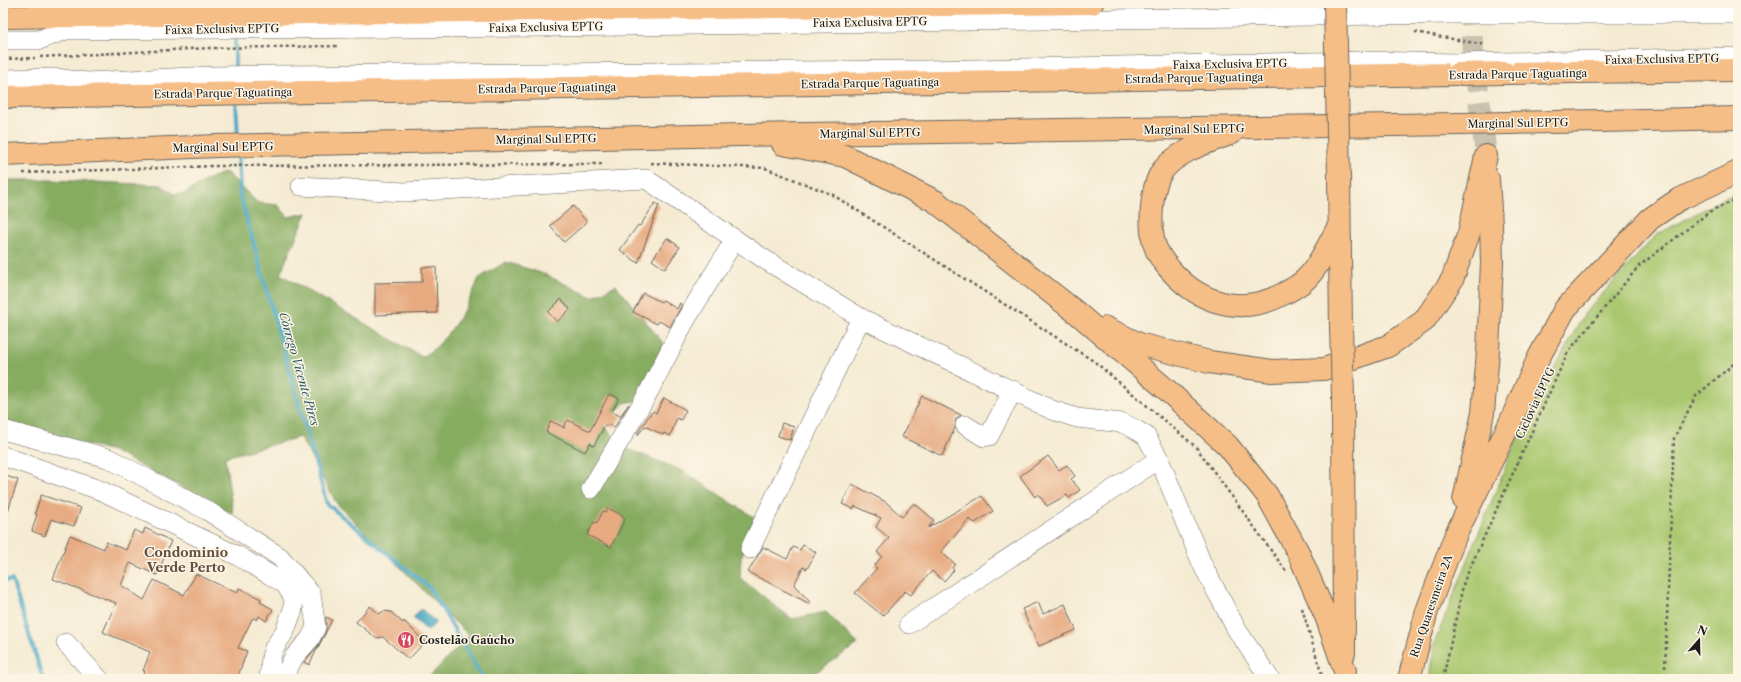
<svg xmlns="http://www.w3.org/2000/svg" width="1741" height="682" font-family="'Libre Caslon Text',serif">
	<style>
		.green { fill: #a9c76e; stroke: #627245 }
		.forest { fill: #86ac61; stroke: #51643e }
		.water { fill: #46a9c6; stroke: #316271 }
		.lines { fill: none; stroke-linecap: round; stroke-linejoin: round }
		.stream { stroke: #46a9c6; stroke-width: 4 }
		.building { fill: #e7aa81 }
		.major-tunnel { stroke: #cac2ae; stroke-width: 22; stroke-dasharray: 22 11; stroke-linecap: butt }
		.minor-casing { stroke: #68645c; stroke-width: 20 }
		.major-casing { stroke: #68645c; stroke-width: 24 }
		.highway-casing { stroke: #68645c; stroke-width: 24 }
		.path { stroke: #68645c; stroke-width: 2.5; stroke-dasharray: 3 3; stroke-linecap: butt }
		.minor { stroke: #fff; stroke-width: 19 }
		.major { stroke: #f6be87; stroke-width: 22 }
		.highway { stroke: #f6be87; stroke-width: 22 }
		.minor-bridge-casing { stroke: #68645c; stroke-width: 20; stroke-linecap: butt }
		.major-bridge-casing { stroke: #68645c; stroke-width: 24; stroke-linecap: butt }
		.highway-bridge-casing { stroke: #68645c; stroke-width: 24; stroke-linecap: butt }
		.minor-bridge { stroke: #fff; stroke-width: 19 }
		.major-bridge { stroke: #f6be87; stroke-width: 22 }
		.highway-bridge { stroke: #f6be87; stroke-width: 22 }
		.labels { text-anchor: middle; stroke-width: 3; stroke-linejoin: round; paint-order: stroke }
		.street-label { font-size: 11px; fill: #1c1c1c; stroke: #fcf5e5 }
		.poi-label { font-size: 11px; font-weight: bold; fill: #1c1c1c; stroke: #fcf5e5; text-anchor: start }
		.water-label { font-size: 12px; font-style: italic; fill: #2f5b68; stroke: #fcf5e5 }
		.quarter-label { font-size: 13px; font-weight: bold; fill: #634e3f; stroke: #fcf5e5 }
	</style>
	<rect width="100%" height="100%" fill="#fcf5e5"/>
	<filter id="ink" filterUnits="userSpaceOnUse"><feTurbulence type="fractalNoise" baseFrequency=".025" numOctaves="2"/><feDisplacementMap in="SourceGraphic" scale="8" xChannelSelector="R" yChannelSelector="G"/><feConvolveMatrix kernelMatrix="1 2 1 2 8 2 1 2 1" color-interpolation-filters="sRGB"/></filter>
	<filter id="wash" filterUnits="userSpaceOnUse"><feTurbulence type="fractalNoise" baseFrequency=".012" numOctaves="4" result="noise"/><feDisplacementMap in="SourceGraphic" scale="16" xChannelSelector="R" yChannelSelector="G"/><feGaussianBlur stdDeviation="0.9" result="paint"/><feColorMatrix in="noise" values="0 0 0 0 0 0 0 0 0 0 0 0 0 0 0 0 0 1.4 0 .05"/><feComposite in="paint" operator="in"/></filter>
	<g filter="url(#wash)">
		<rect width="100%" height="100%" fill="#f5ebd3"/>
		<polygon class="green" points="1738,191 1738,679 1429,679 1434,644 1522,426 1585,313 1656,235"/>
		<path class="forest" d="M 226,172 L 258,203 L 278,205 L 288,217 L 307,213 L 280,274 L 422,357 C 428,352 436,349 440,343 C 457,325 470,301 479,278 L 506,262 L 544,274 L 592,297 L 616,285 L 664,344 L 640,400 L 624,403 L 604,425 L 620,446 L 683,471 L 758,520 L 741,557 L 740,578 L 792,619 L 826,612 L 858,644 L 806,679 L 427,679 L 469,636 L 337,504 L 300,437 L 225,457 L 233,514 L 113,451 L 3,423 L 3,180 L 50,180 L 161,185 L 174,194 L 184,194 L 206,180 Z"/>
		<polygon class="water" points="421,609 436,622 428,631 413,618"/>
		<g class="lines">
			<g class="stream">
				<polyline points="235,33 235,71"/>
				<polyline points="236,99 238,139"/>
				<polyline points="238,151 240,195 327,504 430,588 483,679"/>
				<polyline points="3,581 12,580 43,679"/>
			</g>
		</g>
		<g id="blocks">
			<g class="building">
				<polygon points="655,203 659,205 638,263 620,250 638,225 640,226"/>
				<polygon points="573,206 587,222 564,242 550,226"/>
				<polygon points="667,238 680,247 665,269 652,260"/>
				<polygon points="422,267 436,267 437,313 375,315 375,283 422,282"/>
				<polygon points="643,293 661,302 663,300 677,309 680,303 682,305 670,327 659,321 657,324 633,312"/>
				<polygon points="561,299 570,309 557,322 548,312"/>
				<polygon points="609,394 619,398 612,412 620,416 629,404 614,428 608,424 607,426 605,425 594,446 590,443 585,452 546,432 551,421 565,428 563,427 568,420 590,431"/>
				<polygon points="922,396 961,415 956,419 955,428 942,456 902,437"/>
				<polygon points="664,398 686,410 681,420 677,418 670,436 664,433 663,435 645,426 638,435 637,434 650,414 651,414 653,411 656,413"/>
				<polygon points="782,423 794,427 790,440 778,436"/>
				<polygon points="1048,456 1059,470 1067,465 1075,476 1071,479 1080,490 1069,498 1067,495 1047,506 1038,494 1035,497 1020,476"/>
				<polygon points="3,475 18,480 5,520 3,519"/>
				<polygon points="852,484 886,502 902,517 914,503 934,520 928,528 982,496 993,511 975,523 969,519 941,552 955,564 952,568 954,570 944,581 932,571 911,595 905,591 883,616 855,593 877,568 874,566 882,556 877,552 889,538 876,527 881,518 855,506 853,509 842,504"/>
				<polygon points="41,495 81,508 74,526 51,519 45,536 32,531 37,514 35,513"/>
				<polygon points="608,508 623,516 622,517 625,519 611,547 587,535 594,522 596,523 598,521 603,511 606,512"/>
				<polygon points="145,528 171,541 157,575 130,563 121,585 144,600 154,580 184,595 196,574 237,593 239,588 261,599 260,602 273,609 266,621 259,616 257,620 254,618 252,619 238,648 247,651 237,679 143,679 145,671 143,671 150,652 103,632 116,603 53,579 70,535 104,549 106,542 126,550 134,530 143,534"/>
				<polygon points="803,545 816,552 807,569 803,567 794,585 811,603 810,604 748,572 763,547 787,559 793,547 800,550"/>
				<polygon points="1038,602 1043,614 1065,604 1076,630 1039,646 1022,609"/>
				<polygon points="370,606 379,614 384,611 391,612 403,623 404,621 425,642 409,659 407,658 383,637 376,638 356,622"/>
				<polygon points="326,617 332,620 309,665 304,662 318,646 326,632"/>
			</g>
		</g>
	</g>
	<g filter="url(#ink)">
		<use href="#blocks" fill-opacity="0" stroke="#68645c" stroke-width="1"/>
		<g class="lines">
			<polyline class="major-tunnel" points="1469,3 1473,51 1485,147"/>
			<g class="minor-casing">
				<g id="minor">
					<polyline points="1495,14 1738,14"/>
					<polyline points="3,40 39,40 66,30 554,27 1452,14"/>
					<polyline points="1504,62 1738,57"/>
					<polyline points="3,79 55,78 86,82 213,76 273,75 925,70 1362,61 1457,63"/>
					<polyline points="301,186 404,192 646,179 764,259 861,318 1052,410 1077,418 1122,423 1135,429 1146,436 1159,459"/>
					<polyline points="965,425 984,437 989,436 1013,390"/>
					<polyline points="3,430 108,458 208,511 280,557 311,594 316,627 310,639 294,657 286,673 285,679"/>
					<polyline points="3,456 102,491 238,556 285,584 294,598 293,609 285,631 274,648 271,657 269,679"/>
					<polyline points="591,489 647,395 685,321 735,239"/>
					<polyline points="750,549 861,318"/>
					<polyline points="909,624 1159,459 1203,566 1237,630 1270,679"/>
					<polyline points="66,643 99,679"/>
				</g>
			</g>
			<g class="major-casing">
				<g id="major">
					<polyline points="1507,123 1738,118"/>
					<path d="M 1232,133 C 1209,142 1179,150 1163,170 C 1156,179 1153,195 1152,207 C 1151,219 1151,231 1154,243 C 1158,257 1168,268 1178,278 C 1207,306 1246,314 1283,294 C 1291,290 1299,286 1306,279 C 1320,265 1329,243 1339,226"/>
					<polyline points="783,144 845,156 935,201 1077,313 1168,391 1228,446 1267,495 1298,552 1327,619 1345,671"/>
					<polyline points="3,155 217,146 741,135 1459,124"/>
					<polyline points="1339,177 1341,327"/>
					<polyline points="1106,328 1139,344 1209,362 1272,371 1324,369 1388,346 1424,321 1452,280 1469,233 1486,156"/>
					<polyline points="1343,396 1344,653"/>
					<polyline points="1464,500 1483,413 1488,351 1492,263 1491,225 1488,179"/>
					<polyline points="1409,679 1427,611 1456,534 1509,425 1539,357 1565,309 1650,219 1678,200 1738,172"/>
				</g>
			</g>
			<g class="highway-casing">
				<g id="highway">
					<polyline points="3,17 1092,3"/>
					<polyline points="1505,73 1738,70"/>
					<polyline points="3,97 1457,74"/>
				</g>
			</g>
			<g class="path">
				<polyline points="1415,32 1485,45"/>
				<polyline points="40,57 209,48 339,46"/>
				<polyline points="3,59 35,58"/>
				<polyline points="651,163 765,168 833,195 1095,362 1196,447 1286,571"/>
				<polyline points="23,173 214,166 602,164"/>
				<polyline points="1302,608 1323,679"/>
				<polyline points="1665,668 1674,438 1696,396 1738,360"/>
				<polyline points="1443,679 1464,581 1568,352 1639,266 1712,210 1738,199"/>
			</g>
			<use href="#minor" class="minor"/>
			<use href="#major" class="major"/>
			<use href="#highway" class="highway"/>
			<g class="minor-bridge-casing">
				<g id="minor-bridge">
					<polyline points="1452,14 1495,14"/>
					<polyline points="1457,63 1504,62"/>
				</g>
			</g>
			<g class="major-bridge-casing">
				<g id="major-bridge">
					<polyline points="1335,3 1339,177"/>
					<polyline points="1459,124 1507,123"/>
					<polyline points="1341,327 1343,396"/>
				</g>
			</g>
			<g class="highway-bridge-casing">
				<polyline id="highway-bridge" points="1457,74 1505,73"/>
			</g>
			<use href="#minor-bridge" class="minor-bridge"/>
			<use href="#major-bridge" class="major-bridge"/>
			<use href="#highway-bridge" class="highway-bridge"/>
		</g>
	</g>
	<defs>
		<g id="restaurant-disc" transform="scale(0.9)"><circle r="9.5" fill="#d1495b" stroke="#fcf5e5"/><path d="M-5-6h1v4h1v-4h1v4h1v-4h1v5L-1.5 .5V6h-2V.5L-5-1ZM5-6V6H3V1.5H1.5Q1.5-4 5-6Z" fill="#fff"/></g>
	</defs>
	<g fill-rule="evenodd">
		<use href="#restaurant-disc" x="406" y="640"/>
	</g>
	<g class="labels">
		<g class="street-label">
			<text transform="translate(870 22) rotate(-1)" y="4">Faixa Exclusiva EPTG</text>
			<text transform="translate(546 27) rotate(-1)" y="4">Faixa Exclusiva EPTG</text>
			<text transform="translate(222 29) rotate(-1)" y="4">Faixa Exclusiva EPTG</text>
			<text transform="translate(1662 59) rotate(-1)" y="4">Faixa Exclusiva EPTG</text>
			<text transform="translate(1230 64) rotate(-1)" y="4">Faixa Exclusiva EPTG</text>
			<text transform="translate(1518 74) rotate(-1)" y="4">Estrada Parque Taguatinga</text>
			<text transform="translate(1194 78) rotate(-1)" y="4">Estrada Parque Taguatinga</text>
			<text transform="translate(870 83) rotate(-1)" y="4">Estrada Parque Taguatinga</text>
			<text transform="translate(547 88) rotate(-1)" y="4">Estrada Parque Taguatinga</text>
			<text transform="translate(223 93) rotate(-1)" y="4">Estrada Parque Taguatinga</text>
			<text transform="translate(1518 123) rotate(-1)" y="4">Marginal Sul EPTG</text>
			<text transform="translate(1194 129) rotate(-1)" y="4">Marginal Sul EPTG</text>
			<text transform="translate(870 133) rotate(-1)" y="4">Marginal Sul EPTG</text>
			<text transform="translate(546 139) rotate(-1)" y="4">Marginal Sul EPTG</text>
			<text transform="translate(223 147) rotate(-1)" y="4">Marginal Sul EPTG</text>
			<text transform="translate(1535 403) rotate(-65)" y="4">Ciclovia EPTG</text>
			<text transform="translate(1431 606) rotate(-71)" y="4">Rua Quaresmeira 2A</text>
		</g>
		<g class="poi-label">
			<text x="419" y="644">Costelão Gaúcho</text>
		</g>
		<g class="water-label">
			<text transform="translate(299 369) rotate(74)" y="4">Córrego Vicente Pires</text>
		</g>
		<g class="quarter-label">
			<text x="186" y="557">Condominio<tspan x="186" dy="15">Verde Perto</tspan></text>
		</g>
	</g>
	<rect width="1741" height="682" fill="none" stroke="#fcf5e5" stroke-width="16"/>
	<g transform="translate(1699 640) rotate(20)" stroke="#fcf5e5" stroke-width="3" paint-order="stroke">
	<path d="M0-3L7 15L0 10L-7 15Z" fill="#1c1c1c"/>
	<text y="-6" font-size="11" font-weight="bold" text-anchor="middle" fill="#1c1c1c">N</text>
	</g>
</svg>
